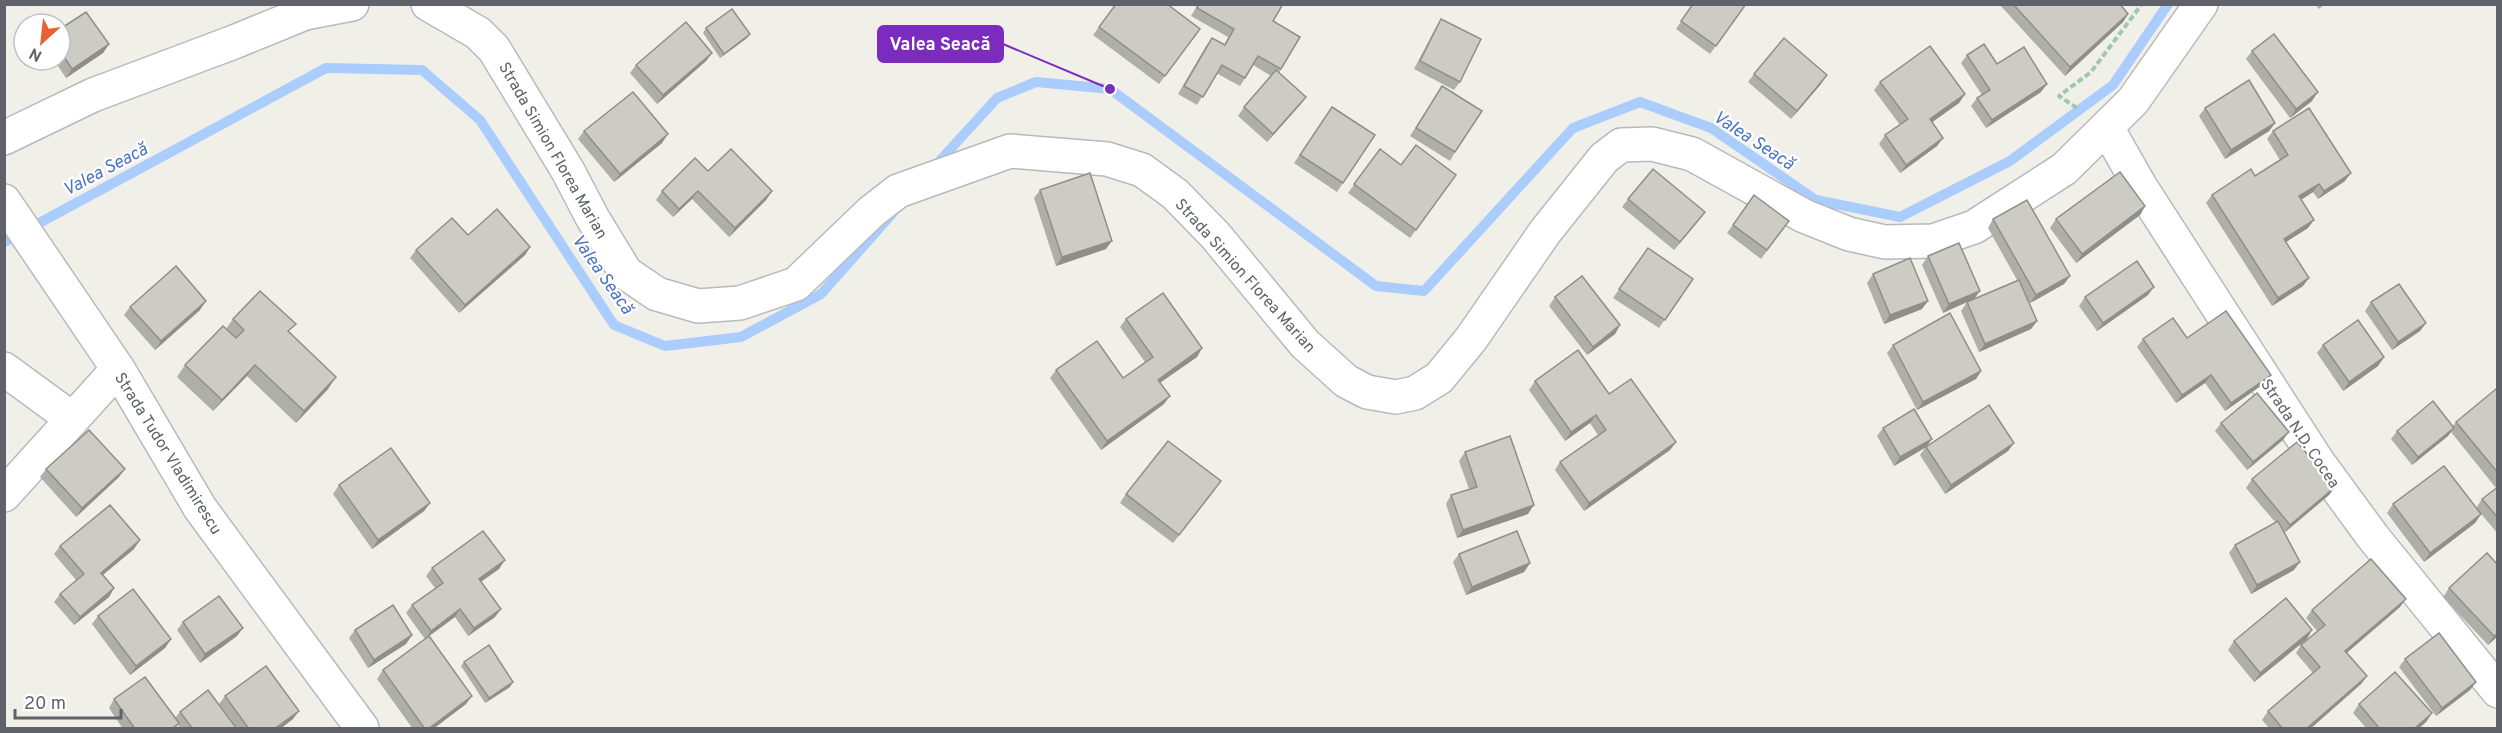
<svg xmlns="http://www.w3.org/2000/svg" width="2502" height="733" font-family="Overpass,sans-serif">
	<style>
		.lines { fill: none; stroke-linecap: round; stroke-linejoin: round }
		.stream { stroke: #abcdfe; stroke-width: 10 }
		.street-casing { stroke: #b8b9be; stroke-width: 36 }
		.path { stroke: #9ec8b1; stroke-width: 4; stroke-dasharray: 6 3; stroke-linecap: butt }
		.street { stroke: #fff; stroke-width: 33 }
		.wall { fill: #afafa9 }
		.shaded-wall { fill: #8f8e89 }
		.building { fill: #cccbc4; stroke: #8f8e89; stroke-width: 1.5 }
		.labels { text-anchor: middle; stroke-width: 4.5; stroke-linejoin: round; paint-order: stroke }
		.street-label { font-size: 16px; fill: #5f6268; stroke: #fff }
		.water-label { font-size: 18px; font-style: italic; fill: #4b73c3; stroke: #fff }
		.leader { fill: none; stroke: #7b2cbf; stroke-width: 2 }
		.callout-dot { fill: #7b2cbf; stroke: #fff; stroke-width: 2 }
		.callout { fill: #7b2cbf; stroke: #7b2cbf; stroke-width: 2 }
		.callout-label { font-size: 18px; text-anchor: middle; font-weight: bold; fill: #fff }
	</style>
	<rect width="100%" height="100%" fill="#f1f0e8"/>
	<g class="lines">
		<g class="stream">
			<polyline points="935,166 997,98 1036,82 1110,89 1376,286 1424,291 1573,128 1640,102 1711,128 1816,200 1900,217 2010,161 2113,85 2168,4"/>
			<polyline points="4,242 326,68 422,70 480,120 614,325 665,346 741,337 821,294 892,214"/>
		</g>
		<g class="street-casing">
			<g id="street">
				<polyline points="428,4 478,33 494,49 568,171 592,217 626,273 657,294 698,306 740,303 796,284 871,212 898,191 1010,151 1107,159 1142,170 1175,194 1215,235 1305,344 1346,381 1367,392 1396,397 1415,393 1439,378 1471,339 1545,232 1604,158 1621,145 1652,144 1692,154 1804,216 1849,234 1885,242 1933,241 1974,227 2064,169 2133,101 2201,4"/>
				<polyline points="2107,128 2140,186 2318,462 2373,537 2498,691"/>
				<polyline points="4,138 93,95 234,42 305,13 352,4"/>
				<polyline points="4,201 118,369 200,508 362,728"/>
				<polyline points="4,369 71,418"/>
				<polyline points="4,495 118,369"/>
			</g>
		</g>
		<polyline class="path" points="2077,108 2059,96 2091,72 2142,4"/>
		<use href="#street" class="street"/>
	</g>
	<g class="wall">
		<polygon points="1116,4 1200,29 1159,84 1093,35"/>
		<polygon points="1198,4 1283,4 1273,21 1281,69 1279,73 1306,97 1300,105 1267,142 1238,116 1244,107 1271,76 1253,65 1240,86 1216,73 1197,105 1178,94 1206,46 1212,38 1224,45 1228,37 1191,16"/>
		<polygon points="1693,4 1746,4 1710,54 1676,29"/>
		<polygon points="1999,4 2120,4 2128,14 2123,22 2065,76"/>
		<polygon points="2315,4 2325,4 2319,9"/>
		<polygon points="1441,19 1460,82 1454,90 1414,69 1436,27"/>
		<polygon points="706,28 747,38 720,58 703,33"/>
		<polygon points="60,29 109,44 103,53 66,78 54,60 60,60"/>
		<polygon points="2252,51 2312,101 2290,118 2246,59"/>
		<polygon points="712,53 706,61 657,104 630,73 636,65"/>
		<polygon points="1967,55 1997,64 2041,92 1986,128 1971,106 1977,98 1982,95 1961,63"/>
		<polygon points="1754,74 1821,84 1791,119 1748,82"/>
		<polygon points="1880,82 1965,94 1959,103 1932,122 1943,138 1937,146 1900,173 1879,144 1885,135 1900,125 1874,90"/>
		<polygon points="1442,86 1455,152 1450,161 1410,136"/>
		<polygon points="1332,107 1375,135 1337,192 1294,163"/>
		<polygon points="2205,108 2275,123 2269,131 2225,159 2199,116"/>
		<polygon points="584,131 662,143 614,182 578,139"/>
		<polygon points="2273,131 2345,181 2318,199 2313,192 2301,200 2308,228 2286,242 2303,286 2272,306 2206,203 2212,195 2255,176 2280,160 2267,139"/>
		<polygon points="1380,149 1401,165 1456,175 1410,238 1348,193"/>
		<polygon points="708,171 772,191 766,200 729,237 692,199 673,217 656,200 662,191"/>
		<polygon points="1040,190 1106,249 1056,266 1034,198"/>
		<polygon points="1754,195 1789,221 1761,259 1727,233"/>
		<polygon points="1628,199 1699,220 1674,250 1622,207"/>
		<polygon points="2145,206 2140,215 2076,263 2050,228 2056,219"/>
		<polygon points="1993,219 2070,276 2064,284 2030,303 2027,298 2037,321 2031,329 1979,352 1961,311 1967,302 2017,280 1988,228"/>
		<polygon points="468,235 530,247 525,255 459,313 410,258 416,250"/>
		<polygon points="1648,248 1693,279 1659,328 1613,298"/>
		<polygon points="1928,256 1980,291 1943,313 1922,265"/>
		<polygon points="1873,274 1922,309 1884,324 1867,283"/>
		<polygon points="2148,295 2097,331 2079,306 2085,297"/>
		<polygon points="1555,297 1620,325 1615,334 1587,355 1549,306"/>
		<polygon points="2371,302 2426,323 2420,331 2392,350 2365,311"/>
		<polygon points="130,307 200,310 155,350 124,315"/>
		<polygon points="233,319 290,332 328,389 296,423 247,376 213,411 177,377 185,365 226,329"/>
		<polygon points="1126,319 1202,348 1197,357 1160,383 1164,404 1101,450 1050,378 1056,370 1123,378 1145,362 1120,327"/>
		<polygon points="2187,338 2265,383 2225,411 2205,383 2176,403 2137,347 2143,339"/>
		<polygon points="1893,345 1981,371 1976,379 1917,410 1887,353"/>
		<polygon points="2323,345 2384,357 2378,366 2343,391 2317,353"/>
		<polygon points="1535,381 1609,394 1676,442 1670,450 1584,511 1555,470 1560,462 1598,435 1590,423 1565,441 1529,390"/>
		<polygon points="2498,392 2498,534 2478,510 2481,514 2475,523 2424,562 2387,513 2393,504 2476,508 2482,499 2496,488 2451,432 2448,436 2412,465 2391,439 2397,431 2453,426 2456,422"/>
		<polygon points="2221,423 2283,440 2247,470 2215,431"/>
		<polygon points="1883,428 1932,439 1927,446 2014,443 2008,451 1945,494 1920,455 1925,448 1894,466 1877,436"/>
		<polygon points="1465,452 1528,514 1457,538 1446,504 1451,495 1469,489 1459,461"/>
		<polygon points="46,469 119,477 76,517 40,477"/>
		<polygon points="2252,479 2335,487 2329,495 2284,533 2294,570 2251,594 2229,553 2235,545 2276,523 2246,488"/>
		<polygon points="339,485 430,503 424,511 372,549 333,494"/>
		<polygon points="1215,490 1173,543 1120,503 1126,494"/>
		<polygon points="60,546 134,549 103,575 114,588 109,597 74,625 54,602 60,594 76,580 54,554"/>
		<polygon points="1459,554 1530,563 1524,572 1466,595 1453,562"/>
		<polygon points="2498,565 2498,636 2488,645 2443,597 2449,588"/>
		<polygon points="432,568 499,569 481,582 495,617 468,636 455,617 425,639 406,613 412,605 435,588 426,576"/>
		<polygon points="2400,607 2347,653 2367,676 2361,684 2310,729 2270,729 2262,720 2268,711 2313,673 2296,653 2301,645 2317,631 2306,618 2312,610"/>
		<polygon points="98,616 171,639 165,648 130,675 92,624"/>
		<polygon points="183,622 237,636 200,663 177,630"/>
		<polygon points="355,630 412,635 406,644 368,668 349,638"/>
		<polygon points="2307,639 2254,682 2228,650 2234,641"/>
		<polygon points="2405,659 2476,682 2470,690 2436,716 2399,667"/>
		<polygon points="464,662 510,687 485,703 461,666"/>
		<polygon points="383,670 466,704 433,729 413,729 377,679"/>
		<polygon points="225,696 293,719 280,729 180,729 178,725 175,729 123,729 109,708 114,699 175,718 180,712 232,721 219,704"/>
		<polygon points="2359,704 2432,713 2426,722 2418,729 2367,729 2353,713"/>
	</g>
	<g class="shaded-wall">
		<polygon points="2128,14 2123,22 2065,76 2070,67"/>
		<polygon points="750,34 747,38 720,58 724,54"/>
		<polygon points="109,44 103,53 66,78 72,69"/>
		<polygon points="712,53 706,61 657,104 663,95"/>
		<polygon points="1827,75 1821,84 1791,119 1797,111"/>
		<polygon points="2047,84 2041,92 1986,128 1992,120"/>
		<polygon points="2318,92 2312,101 2290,118 2296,109"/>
		<polygon points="1965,94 1959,103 1924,128 1930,119"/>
		<polygon points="1306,97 1300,105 1267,142 1273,134"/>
		<polygon points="2275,123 2269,131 2225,159 2231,150"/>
		<polygon points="668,134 662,143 614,182 620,174"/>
		<polygon points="1943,138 1937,146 1900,173 1906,165"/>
		<polygon points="2351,173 2345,181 2318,199 2324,191"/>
		<polygon points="2319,184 2313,192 2293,205 2299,196"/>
		<polygon points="698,191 692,199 673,217 679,209"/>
		<polygon points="772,191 766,200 729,237 735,228"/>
		<polygon points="2145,206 2140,215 2076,263 2082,254"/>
		<polygon points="1705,212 1699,220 1674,250 1680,242"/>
		<polygon points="2314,220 2308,228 2278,247 2284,239"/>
		<polygon points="1112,241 1106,249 1056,266 1062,257"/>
		<polygon points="530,247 525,255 459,313 465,305"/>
		<polygon points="2070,276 2064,284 2030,303 2036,295"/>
		<polygon points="2309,278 2303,286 2272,306 2278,298"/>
		<polygon points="2154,287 2148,295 2097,331 2103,323"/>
		<polygon points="1980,291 1974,299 1943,313 1949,304"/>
		<polygon points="206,301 200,310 155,350 161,341"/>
		<polygon points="1928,301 1922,309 1884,324 1890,315"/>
		<polygon points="2037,321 2031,329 1979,352 1985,344"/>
		<polygon points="2426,323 2420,331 2392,350 2398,342"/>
		<polygon points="1620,325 1615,334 1587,355 1593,347"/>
		<polygon points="1202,348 1197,357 1152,388 1158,380"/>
		<polygon points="2384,357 2378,366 2343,391 2349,382"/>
		<polygon points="255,365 247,376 213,411 222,400"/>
		<polygon points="1981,371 1976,379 1917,410 1923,402"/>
		<polygon points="2211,375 2205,383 2176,403 2182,395"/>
		<polygon points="2271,375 2265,383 2225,411 2231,403"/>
		<polygon points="336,377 328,389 296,423 304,411"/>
		<polygon points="1170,396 1164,404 1101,450 1107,441"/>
		<polygon points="1596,415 1590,423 1565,441 1571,432"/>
		<polygon points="2454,428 2448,436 2412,465 2418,457"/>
		<polygon points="2289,432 2283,440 2247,470 2253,462"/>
		<polygon points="1932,439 1926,447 1894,466 1900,457"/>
		<polygon points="1676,442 1670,450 1584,511 1589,503"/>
		<polygon points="2014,443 2008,451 1945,494 1951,485"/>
		<polygon points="125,469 119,477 76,517 82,508"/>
		<polygon points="2335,487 2329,495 2284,533 2290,525"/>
		<polygon points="430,503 424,511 372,549 378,540"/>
		<polygon points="1534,505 1528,514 1457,538 1463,530"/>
		<polygon points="2481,514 2475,523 2424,562 2430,553"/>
		<polygon points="140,540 134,549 95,581 101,573"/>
		<polygon points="505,560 499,569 473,587 479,579"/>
		<polygon points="2300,562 2294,570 2251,594 2257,585"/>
		<polygon points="1530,563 1524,572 1466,595 1472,587"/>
		<polygon points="114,588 109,597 74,625 80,617"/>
		<polygon points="2406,599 2400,607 2339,659 2345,651"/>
		<polygon points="460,609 455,617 425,639 431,631"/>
		<polygon points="501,609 495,617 468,636 474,628"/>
		<polygon points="243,628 237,636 200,663 205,654"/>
		<polygon points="2312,630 2307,639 2254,682 2260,673"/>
		<polygon points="2498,633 2498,636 2488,645 2494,636"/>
		<polygon points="412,635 406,644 368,668 374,660"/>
		<polygon points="171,639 165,648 130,675 136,666"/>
		<polygon points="2367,676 2361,684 2310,729 2306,729"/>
		<polygon points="513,682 510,687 485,703 489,698"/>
		<polygon points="2476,682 2470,690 2436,716 2442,708"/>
		<polygon points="472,696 466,704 433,729 428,729"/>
		<polygon points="299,711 293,719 280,729 274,729"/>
		<polygon points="2432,713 2426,722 2418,729 2414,729"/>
	</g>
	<g class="building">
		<polygon points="1116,4 1167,4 1200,29 1165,76 1099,27"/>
		<polygon points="1199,4 1283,4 1273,21 1300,37 1281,69 1258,56 1245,78 1222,65 1203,97 1184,86 1212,38 1225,45 1234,29 1197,8"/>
		<polygon points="1693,4 1746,4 1716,46 1681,21"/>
		<polygon points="2013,4 2120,4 2128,14 2070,67"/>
		<polygon points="732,9 750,34 724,54 706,28"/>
		<polygon points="86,12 109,44 72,69 60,51 60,29"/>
		<polygon points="1441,19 1481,39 1460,82 1420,61"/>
		<polygon points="686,22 712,53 663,95 636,65"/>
		<polygon points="2274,34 2318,92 2296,109 2252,51"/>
		<polygon points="1784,38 1827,75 1797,111 1754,74"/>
		<polygon points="1984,44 1997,64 2024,47 2047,84 1992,120 1977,98 1990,90 1967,55"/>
		<polygon points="1930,46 1965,94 1930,119 1943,138 1906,165 1885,135 1908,119 1880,82"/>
		<polygon points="1276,70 1306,97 1273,134 1244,107"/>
		<polygon points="2249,80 2275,123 2231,150 2205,108"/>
		<polygon points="1442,86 1482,111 1455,152 1416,128"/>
		<polygon points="633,92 668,134 620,174 584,131"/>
		<polygon points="1332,107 1375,135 1343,183 1300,155"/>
		<polygon points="2309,108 2351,173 2324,191 2319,184 2299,196 2314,220 2284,239 2309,278 2278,298 2212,195 2251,169 2255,176 2288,155 2273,131"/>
		<polygon points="1416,145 1456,175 1416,230 1354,184 1380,149 1401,165"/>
		<polygon points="731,149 772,191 735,228 698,191 679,209 662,191 695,158 708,171"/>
		<polygon points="1653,169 1705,212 1680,242 1628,199"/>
		<polygon points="2120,172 2145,206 2082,254 2056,219"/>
		<polygon points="1090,173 1112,241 1062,257 1040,190"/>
		<polygon points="1754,195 1789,221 1767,250 1733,225"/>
		<polygon points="2027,200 2070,276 2036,295 1993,219"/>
		<polygon points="497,209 530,247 465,305 416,250 452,218 468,235"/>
		<polygon points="1959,243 1980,291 1949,304 1928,256"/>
		<polygon points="1648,248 1693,279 1665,320 1619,289"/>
		<polygon points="1910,258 1928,301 1890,315 1873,274"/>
		<polygon points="2137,261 2154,287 2103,323 2085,297"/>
		<polygon points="176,266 206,301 161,341 130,307"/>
		<polygon points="1582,276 1620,325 1593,347 1555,297"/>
		<polygon points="2019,280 2037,321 1985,344 1967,302"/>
		<polygon points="2399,284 2426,323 2398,342 2371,302"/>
		<polygon points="260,291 296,324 288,331 336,377 304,411 255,365 222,400 185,365 223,326 236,338 244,330 233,319"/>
		<polygon points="1163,293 1202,348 1158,380 1170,396 1107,441 1056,370 1097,341 1123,378 1153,357 1126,319"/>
		<polygon points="2226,311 2271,375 2231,403 2211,375 2182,395 2143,339 2173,318 2187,338"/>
		<polygon points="1950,313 1981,371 1923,402 1893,345"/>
		<polygon points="2358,320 2384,357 2349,382 2323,345"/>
		<polygon points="1578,350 1609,394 1631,379 1676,442 1589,503 1560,462 1606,430 1596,415 1571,432 1535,381"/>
		<polygon points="2496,389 2498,392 2498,473 2456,422"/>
		<polygon points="2257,393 2289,432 2253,462 2221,423"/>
		<polygon points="2433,401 2454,428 2418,457 2397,431"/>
		<polygon points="1989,405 2014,443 1951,485 1926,447"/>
		<polygon points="1914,409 1932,439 1900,457 1883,428"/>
		<polygon points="89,430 125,469 82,508 46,469"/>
		<polygon points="1510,436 1534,505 1463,530 1451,495 1477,487 1465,452"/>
		<polygon points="1168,441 1221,481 1179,535 1126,494"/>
		<polygon points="2297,442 2335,487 2290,525 2252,479"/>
		<polygon points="391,448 430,503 378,540 339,485"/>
		<polygon points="2444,466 2481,514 2430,553 2393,504"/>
		<polygon points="2498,487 2498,518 2482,499"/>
		<polygon points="110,505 140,540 101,573 114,588 80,617 60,594 84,574 60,546"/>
		<polygon points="2278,521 2300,562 2257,585 2235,545"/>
		<polygon points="483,531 505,560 479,579 501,609 474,628 460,609 431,631 412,605 443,583 432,568"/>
		<polygon points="1517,531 1530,563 1472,587 1459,554"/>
		<polygon points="2487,553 2498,565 2498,633 2494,636 2449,588"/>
		<polygon points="2371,559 2406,599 2345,651 2367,676 2306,729 2283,729 2268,711 2320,667 2301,645 2325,625 2312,610"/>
		<polygon points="133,589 171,639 136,666 98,616"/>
		<polygon points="219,596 243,628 205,654 183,622"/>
		<polygon points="2286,598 2312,630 2260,673 2234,641"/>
		<polygon points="393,605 412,635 374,660 355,630"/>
		<polygon points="2439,633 2476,682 2442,708 2405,659"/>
		<polygon points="429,636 472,696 428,729 425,729 383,670"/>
		<polygon points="489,645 513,682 489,698 464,662"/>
		<polygon points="266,666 299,711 274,729 249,729 225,696"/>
		<polygon points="2395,672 2432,713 2414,729 2380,729 2359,704"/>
		<polygon points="145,677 179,723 172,729 135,729 114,699"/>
		<polygon points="208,690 237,729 193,729 180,712"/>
	</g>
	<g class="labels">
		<g class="street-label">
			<text transform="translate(554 150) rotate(60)" y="6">Strada Simion Florea Marian</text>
			<text transform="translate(1246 275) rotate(48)" y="6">Strada Simion Florea Marian</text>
			<text transform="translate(2301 433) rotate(56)" y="6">Strada N.D. Cocea</text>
			<text transform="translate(169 453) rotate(58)" y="6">Strada Tudor Vladimirescu</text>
		</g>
		<g class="water-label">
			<text transform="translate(1754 140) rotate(33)" y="6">Valea Seacă</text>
			<text transform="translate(105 169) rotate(-28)" y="6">Valea Seacă</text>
			<text transform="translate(603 274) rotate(55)" y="6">Valea Seacă</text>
		</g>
	</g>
	<path class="leader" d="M1110 89L1003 44"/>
	<circle class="callout-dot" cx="1110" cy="89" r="6"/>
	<rect class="callout" x="878" y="26" width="125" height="36" rx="6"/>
	<g class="callout-label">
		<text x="940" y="50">Valea Seacă</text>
	</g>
	<rect width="2502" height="733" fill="none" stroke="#5f6268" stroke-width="12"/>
	<g transform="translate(42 42) rotate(207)"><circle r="28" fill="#ffffff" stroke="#bfc0c3" stroke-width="1.5"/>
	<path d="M0-4.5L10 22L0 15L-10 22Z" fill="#e86037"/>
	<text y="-9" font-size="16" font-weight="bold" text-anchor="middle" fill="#5f6268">N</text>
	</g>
	<path d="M15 709v9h106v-9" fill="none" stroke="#5f6268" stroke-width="3"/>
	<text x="24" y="709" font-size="18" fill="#5f6268" stroke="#ffffff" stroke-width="4.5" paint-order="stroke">20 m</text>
</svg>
